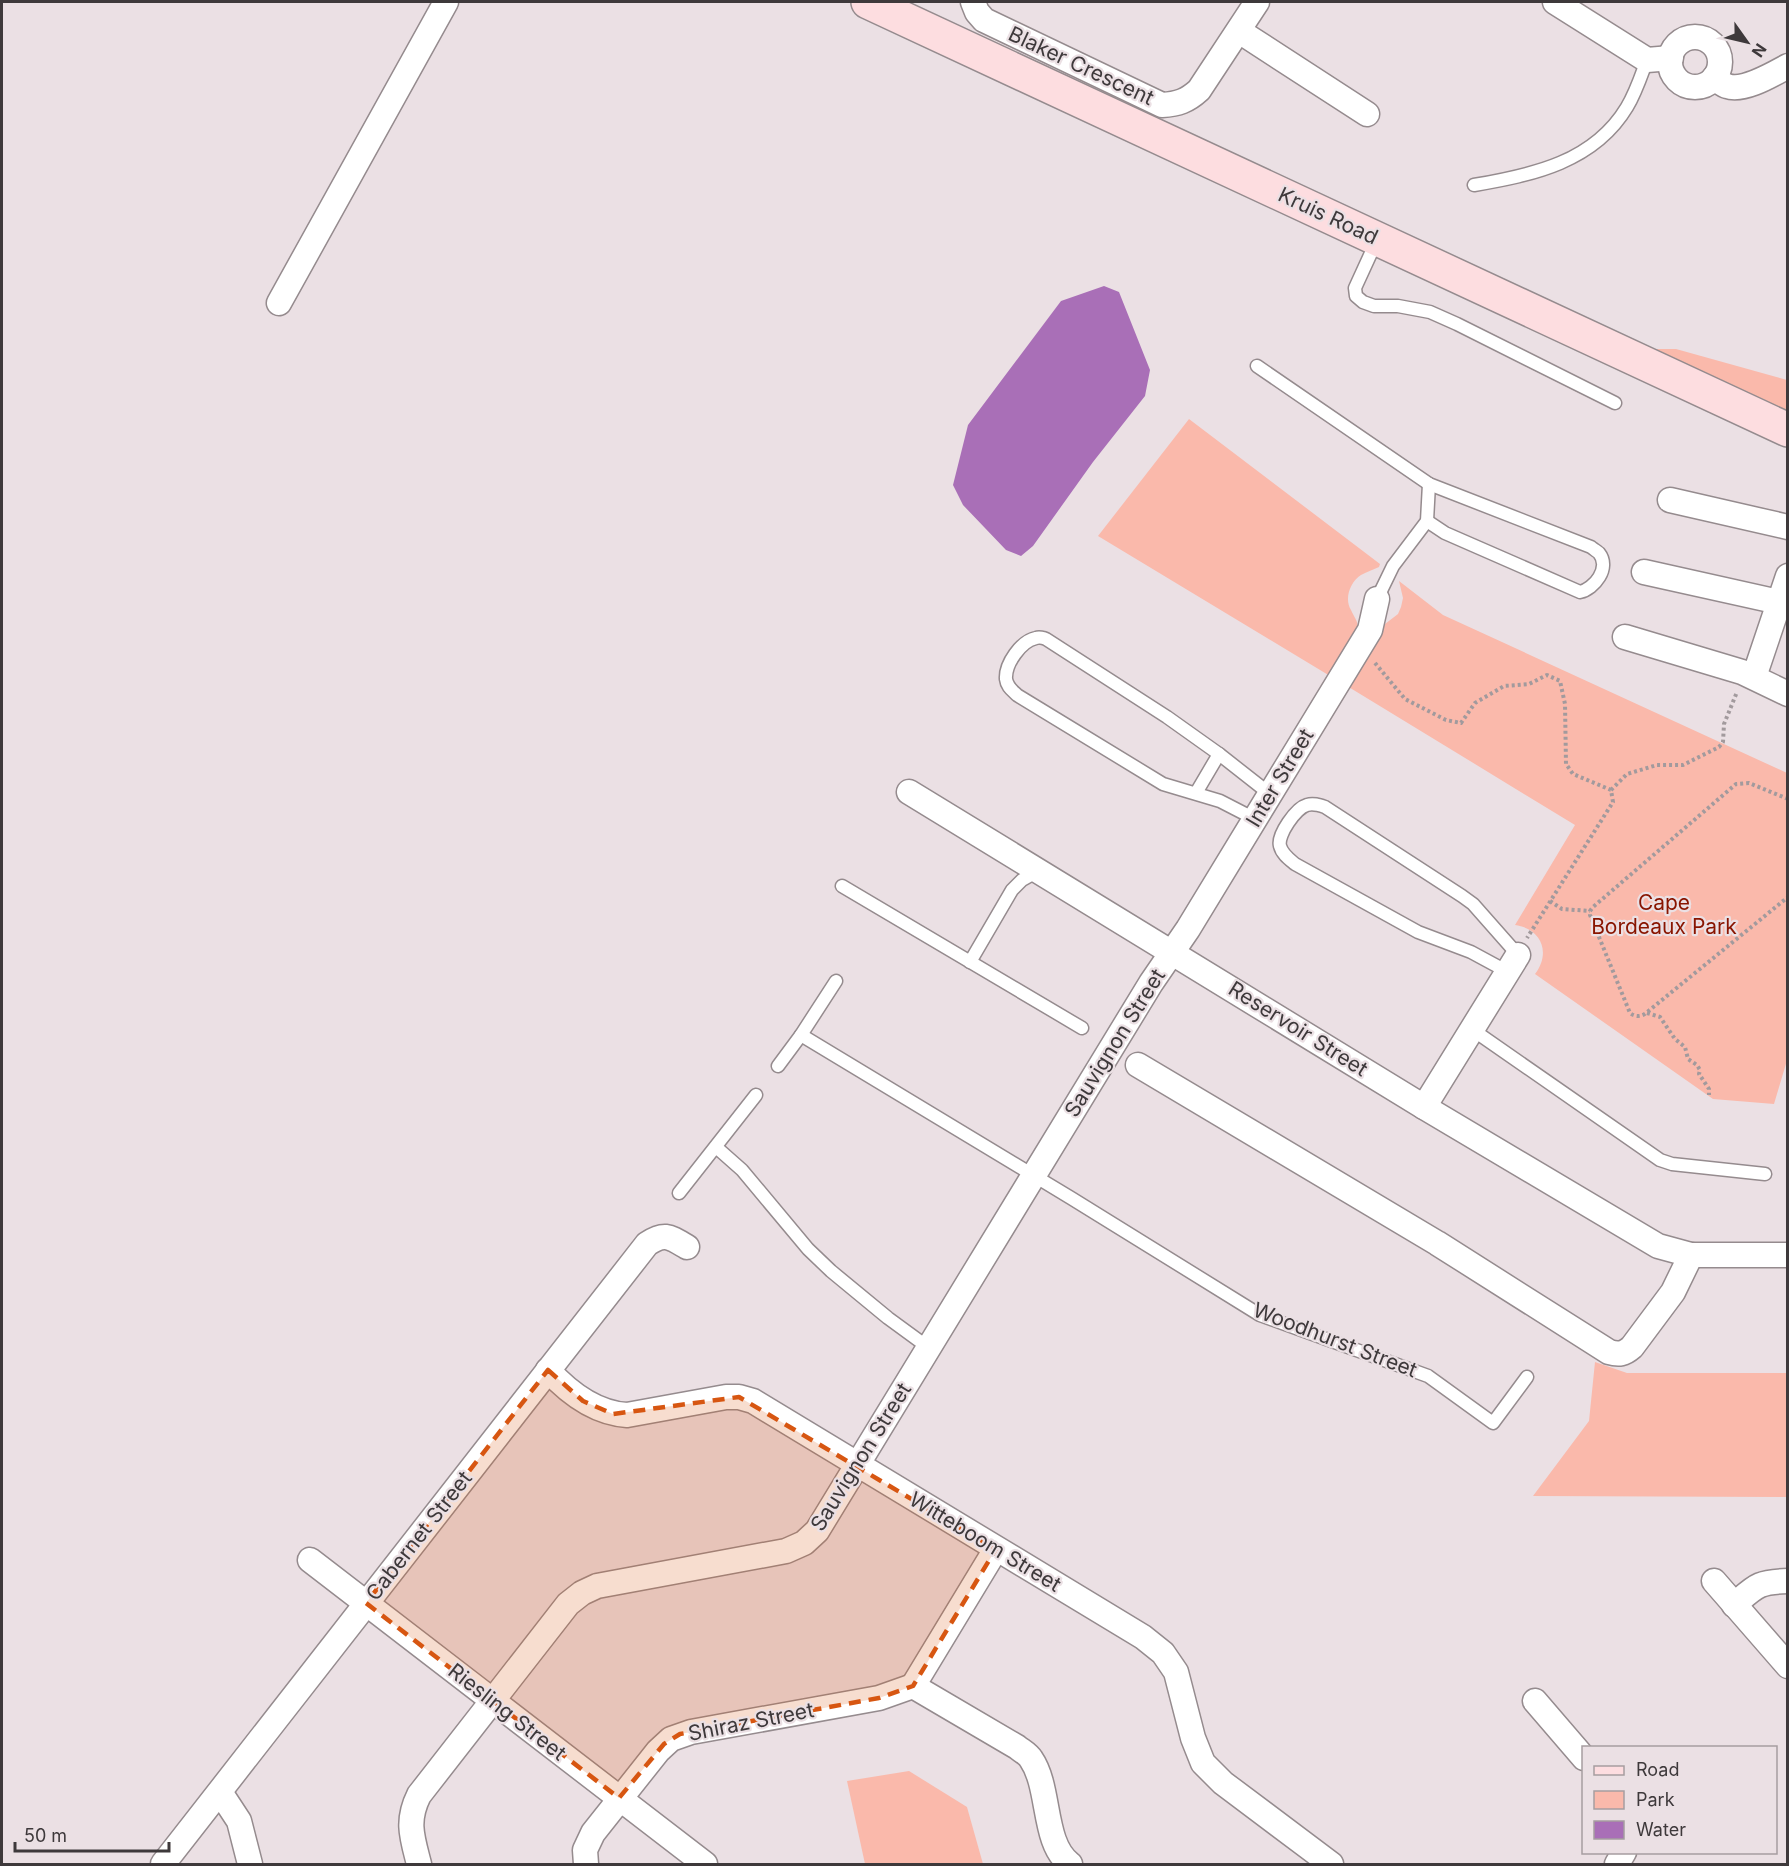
<svg xmlns="http://www.w3.org/2000/svg" width="1789" height="1866" font-family="Inter,sans-serif">
	<style>
		.green { fill: #fab9ab }
		.water { fill: #a96fb7 }
		.lines { fill: none; stroke-linecap: round; stroke-linejoin: round }
		.lane-casing { stroke: #958b8e; stroke-width: 15 }
		.street-casing { stroke: #958b8e; stroke-width: 27 }
		.secondary-casing { stroke: #958b8e; stroke-width: 36 }
		.path { stroke: #a29a9d; stroke-width: 4; stroke-dasharray: 3 3; stroke-linecap: butt }
		.lane { stroke: #fff; stroke-width: 12 }
		.street { stroke: #fff; stroke-width: 24 }
		.secondary { stroke: #fddde0; stroke-width: 33 }
		.marked { fill: #d75611; fill-opacity: 0.2; stroke: #d75611; stroke-width: 4.5; stroke-dasharray: 12 8; stroke-linejoin: round }
		.labels { text-anchor: middle; stroke-width: 4.5; stroke-linejoin: round; paint-order: stroke }
		.street-label { font-size: 21px; fill: #3e393b; stroke: #ebe0e4 }
		.park-label { font-size: 21px; fill: #891501; stroke: #ebe0e4 }
	</style>
	<rect width="100%" height="100%" fill="#ebe0e4"/>
	<g class="green">
		<polygon points="1653,349 1676,349 1787,380 1787,419"/>
		<path d="M 1189,419 L 1380,564 L 1379,567 C 1373,570 1366,572 1361,575 C 1350,582 1344,599 1351,610 C 1354,617 1358,621 1358,628 L 1330,676 L 1098,536 Z"/>
		<path d="M 1399,581 L 1443,615 L 1787,773 L 1788,1057 L 1774,1104 L 1713,1099 L 1535,974 C 1551,953 1542,929 1515,925 L 1575,825 L 1347,686 L 1385,624 L 1398,614 L 1401,607 L 1403,598 Z"/>
		<polygon points="1595,1362 1627,1373 1787,1373 1787,1497 1533,1496 1589,1421"/>
		<polygon points="909,1771 967,1807 983,1864 865,1864 847,1781"/>
	</g>
	<polygon class="water" points="1104,286 1119,292 1150,370 1145,396 1093,462 1033,546 1021,556 1006,550 963,505 953,485 968,425 1061,301"/>
	<g class="lines">
		<g class="lane-casing">
			<g id="lane">
				<path d="M 1474,185 C 1533,175 1594,162 1627,107 C 1636,92 1641,76 1647,60"/>
				<polyline points="1377,240 1355,288 1356,296 1363,302 1374,306 1398,306 1430,312 1457,324 1615,403"/>
				<path d="M 1257,366 L 1429,484 L 1591,547 C 1592,548 1598,552 1599,553 C 1611,568 1594,589 1580,592 L 1445,533 L 1427,521"/>
				<polyline points="1377,599 1393,566 1427,521 1429,484"/>
				<polyline points="1196,793 1219,754"/>
				<path d="M 1255,819 L 1220,801 L 1163,784 L 1017,695 C 1012,690 1007,687 1006,679 C 1005,664 1021,641 1036,638 C 1039,637 1044,638 1046,639 L 1167,717 L 1219,754 L 1270,794"/>
				<polyline points="842,886 1082,1028"/>
				<polyline points="970,962 1012,890 1022,880 1038,871"/>
				<path d="M 1508,972 L 1471,952 L 1418,932 L 1295,864 C 1289,859 1282,854 1280,846 C 1277,835 1296,808 1307,805 C 1313,803 1319,805 1325,807 L 1462,896 L 1473,904 L 1518,955"/>
				<polyline points="1473,1030 1660,1160 1672,1164 1765,1174"/>
				<polyline points="801,1035 1071,1198 1260,1315 1428,1376 1493,1423 1527,1377"/>
				<polyline points="778,1066 801,1035 836,981"/>
				<polyline points="716,1147 742,1170 808,1249 831,1271 888,1318 929,1348"/>
				<polyline points="679,1193 756,1095"/>
			</g>
		</g>
		<g class="street-casing">
			<g id="street">
				<path d="M 973,2 L 977,12 L 984,20 L 1162,105 C 1178,104 1187,101 1199,90 L 1257,2"/>
				<polyline points="1555,2 1647,60 1671,58"/>
				<polyline points="1239,31 1367,114"/>
				<circle cx="1695" cy="62" r="25"/>
				<path d="M 1714,78 C 1718,80 1723,85 1727,86 C 1744,92 1773,74 1788,66"/>
				<polyline points="279,303 446,2"/>
				<polyline points="1670,500 1788,527"/>
				<polyline points="1644,572 1788,604"/>
				<polyline points="1625,637 1742,672 1788,694"/>
				<polyline points="1754,677 1788,576"/>
				<polyline points="909,792 1424,1107 1658,1246 1691,1255 1788,1255"/>
				<path d="M 1138,1065 L 1437,1243 L 1609,1352 C 1619,1355 1624,1354 1632,1347 L 1673,1292 L 1691,1255"/>
				<polyline points="1424,1107 1518,955"/>
				<path d="M 548,1370 C 569,1393 595,1413 627,1415 L 726,1397 L 739,1397 L 753,1401 L 1143,1637 L 1163,1653 L 1176,1672 L 1193,1738 L 1203,1763 L 1223,1783 L 1331,1864"/>
				<path d="M 996,1549 L 913,1686 L 1017,1747 C 1022,1751 1028,1754 1031,1759 C 1051,1788 1042,1843 1070,1864"/>
				<polyline points="310,1560 705,1864"/>
				<polyline points="1714,1581 1788,1666"/>
				<path d="M 1734,1605 C 1756,1586 1757,1582 1788,1581"/>
				<polyline points="1535,1701 1584,1758"/>
				<polyline points="220,1792 239,1821 250,1864"/>
				<path d="M 163,1864 L 647,1244 C 665,1232 670,1237 687,1247"/>
				<path d="M 419,1864 C 412,1837 406,1821 419,1795 L 568,1604 L 582,1593 L 597,1586 L 786,1551 L 804,1543 L 817,1531 L 1151,983 L 1188,929 L 1370,630 L 1377,599"/>
				<polyline points="586,1864 585,1850 593,1833 658,1751 671,1739 691,1732 879,1698 913,1686"/>
				<polyline points="1617,1864 1624,1852"/>
			</g>
		</g>
		<g class="secondary-casing">
			<polyline id="secondary" points="868,2 1788,430"/>
		</g>
		<g class="path">
			<polyline points="1375,663 1405,699 1446,720 1461,723 1475,703 1504,686 1529,684 1547,675 1560,681 1565,704 1566,764 1573,774 1611,790 1613,802 1527,938"/>
			<polyline points="1611,790 1627,774 1657,765 1683,765 1719,747 1723,742 1724,724 1737,692"/>
			<path d="M 1788,799 L 1749,783 L 1736,784 L 1593,907 L 1590,911 L 1590,915 L 1630,1013 C 1635,1017 1641,1017 1646,1013 L 1788,897"/>
			<polyline points="1550,901 1562,909 1590,911"/>
			<polyline points="1647,1013 1660,1017 1675,1039 1685,1047 1688,1059 1697,1065 1700,1070 1699,1074 1709,1089 1709,1095"/>
		</g>
		<use href="#lane" class="lane"/>
		<use href="#street" class="street"/>
		<use href="#secondary" class="secondary"/>
	</g>
	<path class="marked" d="M 548,1370 L 583,1401 L 613,1414 L 739,1397 L 996,1549 L 913,1686 L 879,1698 L 680,1734 L 664,1744 L 619,1798 L 366,1603 Z"/>
	<g class="labels">
		<g class="street-label">
			<text transform="translate(1081 66) rotate(25)" y="7">Blaker Crescent</text>
			<text transform="translate(1328 216) rotate(25)" y="7">Kruis Road</text>
			<text transform="translate(1280 778) rotate(-59)" y="7">Inter Street</text>
			<text transform="translate(1298 1029) rotate(32)" y="7">Reservoir Street</text>
			<text transform="translate(1115 1043) rotate(-58)" y="7">Sauvignon Street</text>
			<text transform="translate(1335 1340) rotate(21)" y="7">Woodhurst Street</text>
			<text transform="translate(861 1457) rotate(-58)" y="7">Sauvignon Street</text>
			<text transform="translate(419 1536) rotate(-52)" y="7">Cabernet Street</text>
			<text transform="translate(985 1542) rotate(31)" y="7">Witteboom Street</text>
			<text transform="translate(507 1712) rotate(38)" y="7">Riesling Street</text>
			<text transform="translate(751 1722) rotate(-11)" y="7">Shiraz Street</text>
		</g>
		<g class="park-label">
			<text x="1664" y="910">Cape<tspan x="1664" dy="24">Bordeaux Park</tspan></text>
		</g>
	</g>
	<rect width="1789" height="1866" fill="none" stroke="#3e393b" stroke-width="6"/>
	<rect x="1582" y="1746" width="195" height="108" fill="#ebe0e4" stroke="#a69da0" stroke-width="1.5"/>
	<rect x="1594" y="1766" width="30" height="9" fill="#fddde0" stroke="#a69da0" stroke-width="1.5"/>
	<text x="1636" y="1776" font-size="18" fill="#3e393b">Road</text>
	<rect x="1594" y="1791" width="30" height="18" fill="#fab9ab" stroke="#a69da0" stroke-width="1.5"/>
	<text x="1636" y="1806" font-size="18" fill="#3e393b">Park</text>
	<rect x="1594" y="1821" width="30" height="18" fill="#a96fb7" stroke="#a69da0" stroke-width="1.5"/>
	<text x="1636" y="1836" font-size="18" fill="#3e393b">Water</text>
	<g transform="translate(1747 42) rotate(124)" stroke="#ebe0e4" stroke-width="4.5" paint-order="stroke">
	<path d="M0-4.5L10 22L0 15L-10 22Z" fill="#3e393b"/>
	<text y="-9" font-size="16" font-weight="bold" text-anchor="middle" fill="#3e393b">N</text>
	</g>
	<path d="M15 1842v9h154v-9" fill="none" stroke="#3e393b" stroke-width="3"/>
	<text x="24" y="1842" font-size="18" fill="#3e393b" stroke="#ebe0e4" stroke-width="4.5" paint-order="stroke">50 m</text>
</svg>
